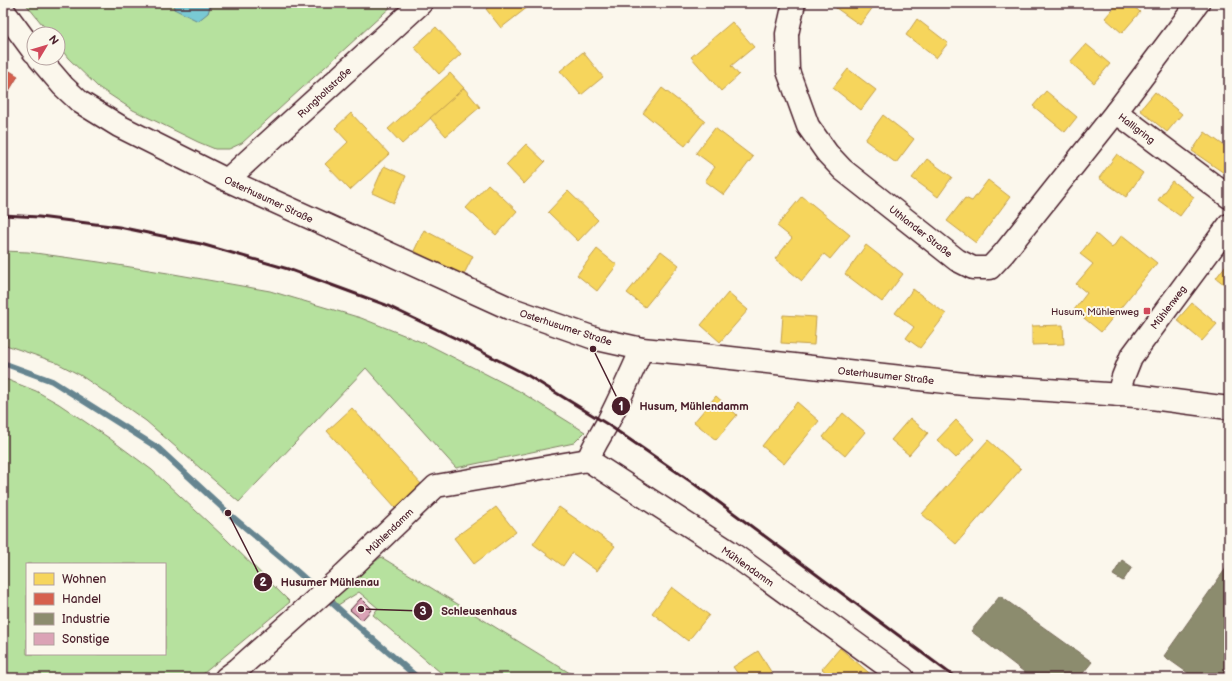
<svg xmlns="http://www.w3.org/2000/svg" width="1232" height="681" font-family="'Balsamiq Sans',sans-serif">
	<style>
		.green { fill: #b6e19e; stroke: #808064; fill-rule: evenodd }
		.water { fill: #79c9d4; stroke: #668590 }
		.homes { fill: #f6d55c; stroke: #c29e4d }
		.shops { fill: #d6604d; stroke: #ac4c43 }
		.industry { fill: #8c8c6e; stroke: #786b5a }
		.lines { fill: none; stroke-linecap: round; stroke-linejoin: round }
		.stream { stroke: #668590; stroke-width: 6 }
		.building { fill: #dba3b6; stroke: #4a1f2b }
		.minor-casing { stroke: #4a1f2b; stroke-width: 25 }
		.minor { stroke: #fbf7ec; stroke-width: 22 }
		.rail { stroke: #4a1f2b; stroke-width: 3 }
		.poi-dot { fill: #d1495b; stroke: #fbf7ec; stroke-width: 1.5 }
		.labels { text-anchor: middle; stroke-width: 4; stroke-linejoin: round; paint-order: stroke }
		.street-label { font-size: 10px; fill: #4a1f2b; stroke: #fbf7ec }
		.poi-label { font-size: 10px; fill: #4a1f2b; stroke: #fbf7ec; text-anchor: end }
		.leader { fill: none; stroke: #4a1f2b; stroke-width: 1.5 }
		.callout-dot { fill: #4a1f2b; stroke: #fbf7ec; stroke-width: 1.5 }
		.mark-label { font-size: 12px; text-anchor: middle; font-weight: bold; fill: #fff }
		.callout-label { font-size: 11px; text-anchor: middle; font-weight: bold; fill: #4a1f2b; stroke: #fbf7ec; stroke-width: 4; stroke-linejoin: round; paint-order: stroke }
	</style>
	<rect width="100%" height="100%" fill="#fbf7ec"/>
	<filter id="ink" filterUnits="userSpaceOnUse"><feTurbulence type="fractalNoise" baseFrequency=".025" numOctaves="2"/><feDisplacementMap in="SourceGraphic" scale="8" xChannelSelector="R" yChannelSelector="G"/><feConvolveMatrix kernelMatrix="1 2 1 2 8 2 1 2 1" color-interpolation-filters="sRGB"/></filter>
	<g filter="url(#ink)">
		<g class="green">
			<polygon points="25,3 174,3 174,9 208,13 211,3 395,3 242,143 229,149 215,149 198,142 133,110 98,87 68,58 58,45 58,34 50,34"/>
			<polygon points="3,251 28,252 99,262 168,273 270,291 361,318 429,345 480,371 519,391 585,432 574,443 456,468 366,368 239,502 146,421 108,394 80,375 55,362 3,344"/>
			<path d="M 3,378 L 36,391 L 59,404 L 109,438 L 152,470 L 223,536 L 290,602 L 198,678 L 3,678 ZM 27,564 L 165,564 L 165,654 L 27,654 Z"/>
			<polygon points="381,557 578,678 447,678 373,615 378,608 359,592 338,605 331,596"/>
		</g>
		<polygon class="water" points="174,3 211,3 208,13 198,21 174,9"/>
		<g class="homes">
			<polygon points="493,3 533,3 501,28 486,9"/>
			<polygon points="829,3 876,3 860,25"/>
			<polygon points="1118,3 1130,3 1140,12 1122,33 1105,18"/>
			<polygon points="917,19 948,43 936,58 906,35"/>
			<polygon points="732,22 754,47 731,66 739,75 721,91 691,57"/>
			<polygon points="436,27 461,54 439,74 414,47"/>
			<polygon points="1086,44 1110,64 1094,83 1070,62"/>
			<polygon points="583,52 603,77 581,95 560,71"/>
			<polygon points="848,69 876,90 861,110 833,88"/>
			<polygon points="450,73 464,88 402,144 388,129"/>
			<polygon points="464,88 480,107 446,136 430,118"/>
			<polygon points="662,88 705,121 685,146 643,113"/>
			<polygon points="1046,91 1077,117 1065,132 1033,106"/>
			<polygon points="1155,92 1182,114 1167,132 1140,110"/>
			<polygon points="351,113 389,154 350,190 325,164 348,142 335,128"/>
			<polygon points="883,115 914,139 896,163 865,140"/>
			<polygon points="715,128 753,157 724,195 705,181 715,167 696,153"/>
			<polygon points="1205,132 1229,149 1229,166 1224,173 1192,151"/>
			<polygon points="526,144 545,162 524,184 506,165"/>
			<polygon points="1117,154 1143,173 1126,197 1099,178"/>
			<polygon points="927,159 952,177 938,197 912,178"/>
			<polygon points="384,166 406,176 394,203 372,193"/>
			<polygon points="988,180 1010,197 976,243 947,221 965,198 972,201"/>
			<polygon points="1172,181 1194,197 1180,216 1158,200"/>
			<polygon points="488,184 517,211 496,235 466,208"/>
			<polygon points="568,191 598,220 578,241 548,212"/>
			<polygon points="802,196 850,235 830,259 824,254 802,281 775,259 792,238 777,226"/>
			<polygon points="424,230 473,256 463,276 414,251"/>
			<polygon points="1096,234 1112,248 1122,235 1157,263 1101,332 1074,310 1087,293 1076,284 1093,264 1080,254"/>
			<polygon points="866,245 903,274 882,302 845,274"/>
			<polygon points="597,249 617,265 597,291 577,275"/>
			<polygon points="661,251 679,265 645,307 627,293"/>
			<polygon points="1229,261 1229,288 1216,278"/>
			<polygon points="913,289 946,314 920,348 906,338 914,327 895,313"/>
			<polygon points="728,293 748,310 720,342 701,325"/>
			<polygon points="1192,303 1217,324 1202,341 1177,320"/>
			<polygon points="783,315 816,317 814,345 781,343"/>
			<polygon points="1063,325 1064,344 1032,345 1032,326"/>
			<polygon points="716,396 737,415 716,440 694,422"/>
			<polygon points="797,402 819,421 784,464 762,446"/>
			<polygon points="352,408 422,485 396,508 327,431"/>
			<polygon points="843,413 865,432 845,456 823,437"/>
			<polygon points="910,418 928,433 909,455 891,440"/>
			<polygon points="956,420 974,439 956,458 937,440"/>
			<polygon points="988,440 1021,469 956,544 922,514"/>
			<polygon points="496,507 516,532 474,564 454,538"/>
			<polygon points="559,507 615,546 597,571 572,553 563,566 533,544"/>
			<polygon points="672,587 709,615 688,641 652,613"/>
			<polygon points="840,648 875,678 833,678 822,669"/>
			<polygon points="758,651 775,678 741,678 733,667"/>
		</g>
		<polygon class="shops" points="3,67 18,76 3,101"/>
		<g class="industry">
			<polygon points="1122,560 1132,567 1123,581 1113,575"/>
			<polygon points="1229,564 1229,678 1195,678 1164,656"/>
			<polygon points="1000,596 1092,662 1079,678 1032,678 971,631"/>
		</g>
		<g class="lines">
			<polyline class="stream" points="3,363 52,381 158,448 228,513 292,567 359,627 418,678"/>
		</g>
		<polygon class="building" points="361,598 372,609 362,620 350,610"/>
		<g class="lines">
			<g class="minor-casing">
				<g id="minor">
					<polyline points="794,3 787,34 788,71 808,126 827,153 843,170 957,260 973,268 990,268 1004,253 1116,112"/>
					<polyline points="1198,3 1116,112 1229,197"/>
					<polyline points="3,10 34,52"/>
					<polyline points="39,58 63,86 80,102 119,126 227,180 509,308 597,339 642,349 704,355 973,385 1136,396 1229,408"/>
					<polyline points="227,180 421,3"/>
					<polyline points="1118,395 1123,377 1131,357 1229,225"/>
					<path d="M 588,460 C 593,446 601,435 608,422 C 620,398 631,374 642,349"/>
					<polyline points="226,678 238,669 339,579 436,486 588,460 730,552 903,678"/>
				</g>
			</g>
			<use href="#minor" class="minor"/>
			<polyline class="rail" points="3,215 39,217 119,227 201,244 288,269 386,305 459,340 527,375 607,424 693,483 956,678"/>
		</g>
	</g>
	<rect class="poi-dot" x="1143" y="307" width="8" height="8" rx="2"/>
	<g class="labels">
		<g class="street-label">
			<text transform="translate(324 92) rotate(-43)" y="4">Rungholtstraße</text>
			<text transform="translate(1137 128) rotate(37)" y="4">Halligring</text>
			<text transform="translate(269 199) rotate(25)" y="4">Osterhusumer Straße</text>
			<text transform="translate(921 231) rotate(38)" y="4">Uthlander Straße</text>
			<text transform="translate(1168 307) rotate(-53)" y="4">Mühlenweg</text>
			<text transform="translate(566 327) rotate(18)" y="4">Osterhusumer Straße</text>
			<text transform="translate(886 375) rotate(6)" y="4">Osterhusumer Straße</text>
			<text transform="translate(389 531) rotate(-44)" y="4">Mühlendamm</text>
			<text transform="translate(748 566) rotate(35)" y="4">Mühlendamm</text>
		</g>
		<g class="poi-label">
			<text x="1139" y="315">Husum, Mühlenweg</text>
		</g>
	</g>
	<path class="leader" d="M593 349L621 406M228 513L263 582M361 609L423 611"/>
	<g class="callout-dot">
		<circle cx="593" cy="349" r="4"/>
		<circle cx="228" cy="513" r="4"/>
		<circle cx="361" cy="609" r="4"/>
		<circle cx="621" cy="406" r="10"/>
		<circle cx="263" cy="582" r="10"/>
		<circle cx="423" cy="611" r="10"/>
	</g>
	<g class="mark-label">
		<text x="621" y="410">1</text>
		<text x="263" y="586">2</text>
		<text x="423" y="615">3</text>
	</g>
	<g class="callout-label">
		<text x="694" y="410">Husum, Mühlendamm</text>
		<text x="330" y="586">Husumer Mühlenau</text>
		<text x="479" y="615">Schleusenhaus</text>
	</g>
	<rect width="1232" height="681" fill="none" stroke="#fbf7ec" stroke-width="16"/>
	<rect x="8" y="8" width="1216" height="665" fill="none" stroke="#4a1f2b" stroke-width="1.5" filter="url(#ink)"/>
	<rect x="26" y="563" width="140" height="92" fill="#fbf7ec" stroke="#b4a19f"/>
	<rect x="34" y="573" width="20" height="12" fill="#f6d55c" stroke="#b4a19f"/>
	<text x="62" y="583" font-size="12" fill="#4a1f2b">Wohnen</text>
	<rect x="34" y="593" width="20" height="12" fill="#d6604d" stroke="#b4a19f"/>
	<text x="62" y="603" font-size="12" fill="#4a1f2b">Handel</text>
	<rect x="34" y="613" width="20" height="12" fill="#8c8c6e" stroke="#b4a19f"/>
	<text x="62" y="623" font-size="12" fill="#4a1f2b">Industrie</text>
	<rect x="34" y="633" width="20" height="12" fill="#dba3b6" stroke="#b4a19f"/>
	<text x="62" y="643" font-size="12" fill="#4a1f2b">Sonstige</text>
	<g transform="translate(46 46) rotate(52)"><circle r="19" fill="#fbf7ec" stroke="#b4a19f"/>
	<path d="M0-3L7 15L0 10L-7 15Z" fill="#d1495b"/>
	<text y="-6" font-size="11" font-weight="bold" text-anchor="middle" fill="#4a1f2b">N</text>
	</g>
</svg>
